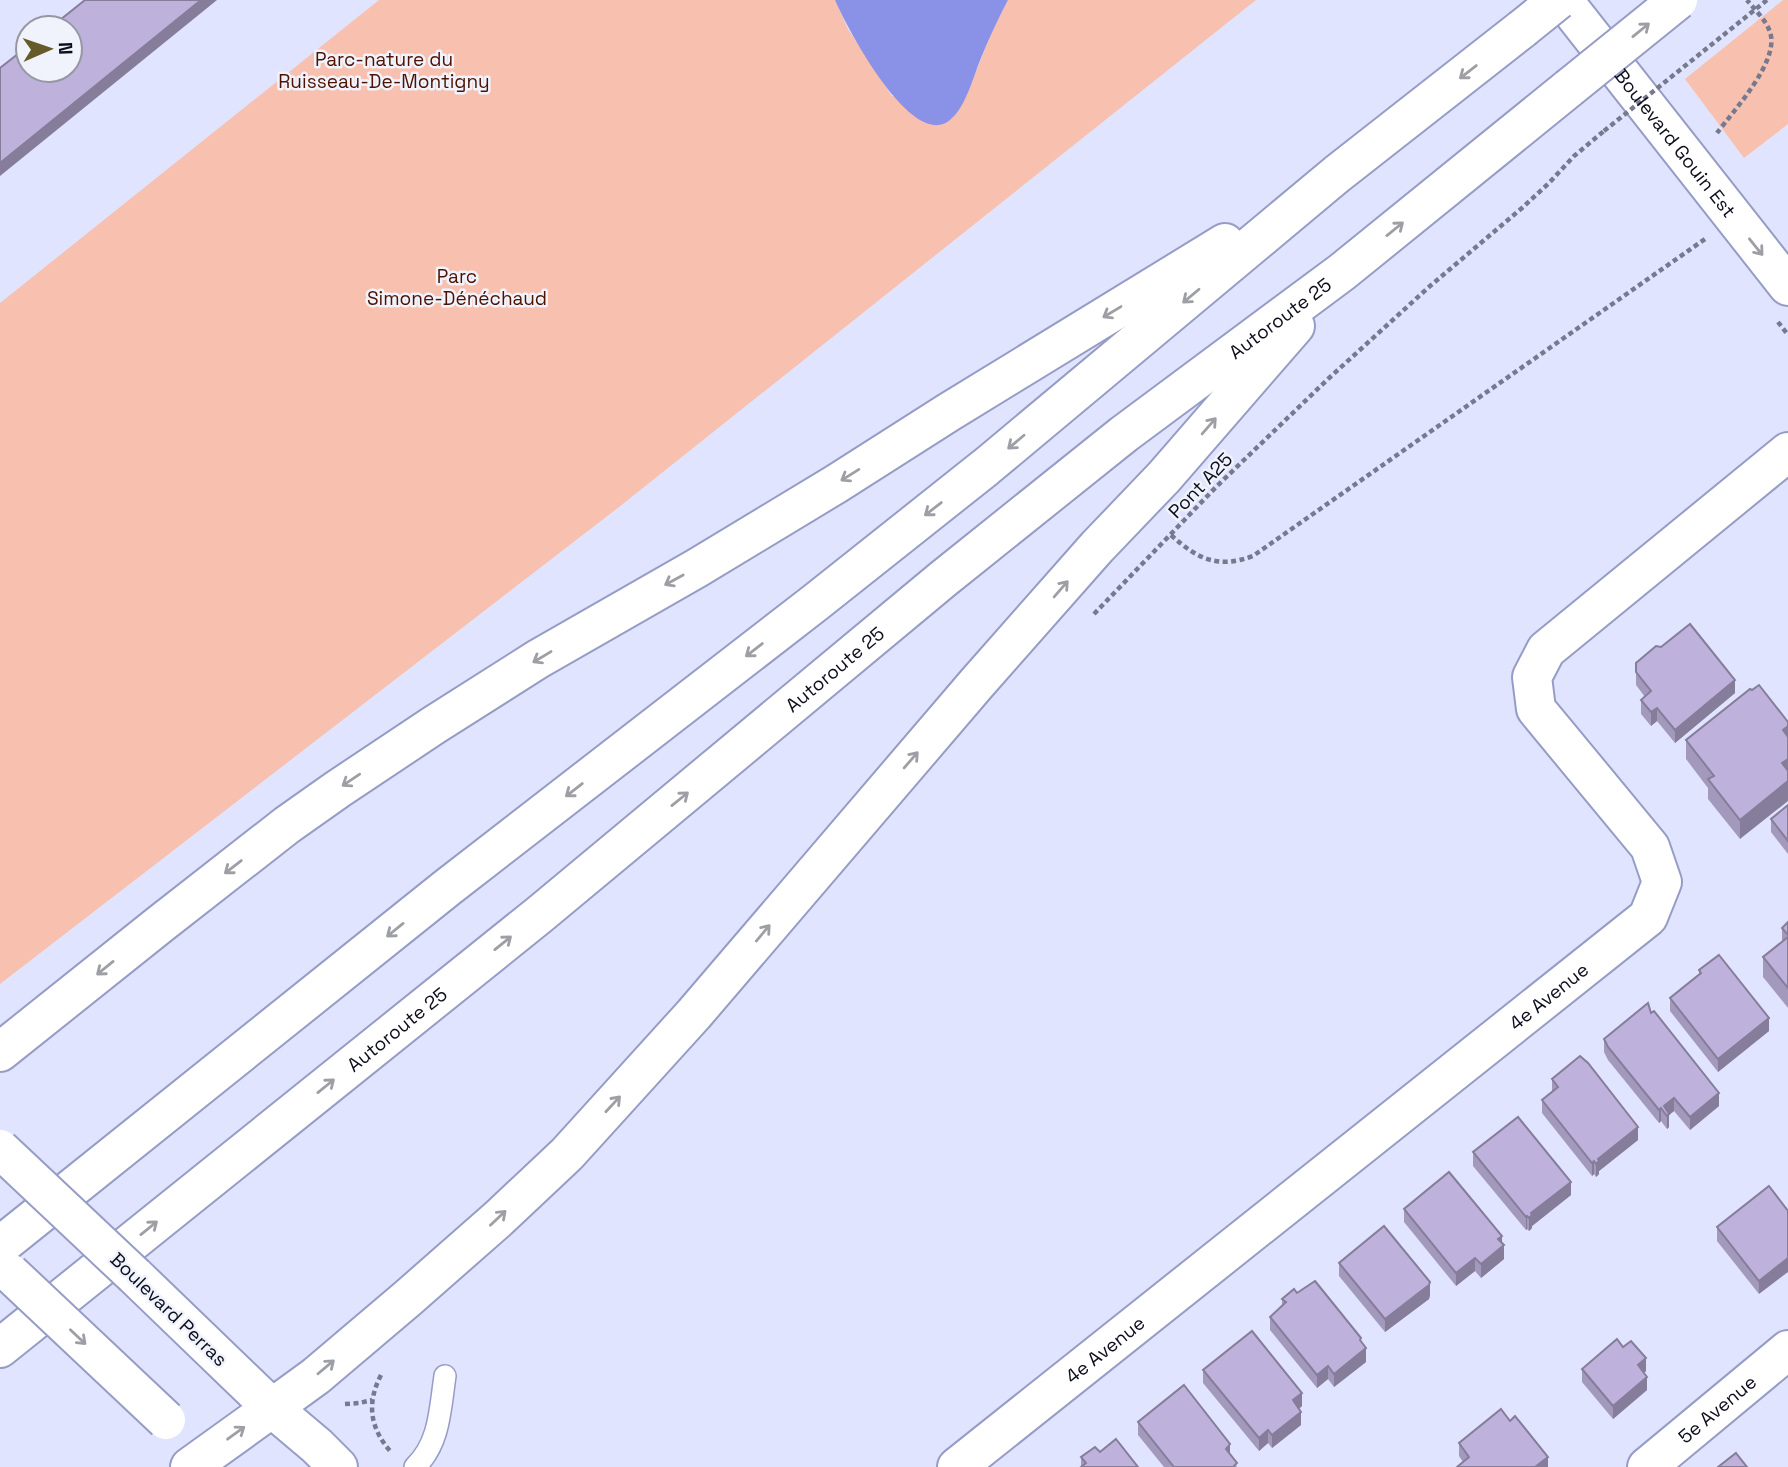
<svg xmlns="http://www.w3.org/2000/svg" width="1788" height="1467" font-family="'Space Grotesk',sans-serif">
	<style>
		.green { fill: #f8c0af }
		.water { fill: #8992e6 }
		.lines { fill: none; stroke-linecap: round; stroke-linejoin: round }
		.service-casing { stroke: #969cc6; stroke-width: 24 }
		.minor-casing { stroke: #969cc6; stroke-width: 42 }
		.tertiary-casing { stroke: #969cc6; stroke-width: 42 }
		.secondary-casing { stroke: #969cc6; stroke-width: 42 }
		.motorway-casing { stroke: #969cc6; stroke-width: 42 }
		.path { stroke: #77798e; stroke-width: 4.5; stroke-dasharray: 5 3.5; stroke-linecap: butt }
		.service { stroke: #fff; stroke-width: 21 }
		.minor { stroke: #fff; stroke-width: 38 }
		.tertiary { stroke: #fff; stroke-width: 38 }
		.secondary { stroke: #fff; stroke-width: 38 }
		.motorway { stroke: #fff; stroke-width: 38 }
		.secondary-bridge-casing { stroke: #969cc6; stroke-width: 42; stroke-linecap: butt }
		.motorway-bridge-casing { stroke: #969cc6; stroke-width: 42; stroke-linecap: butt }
		.path-bridge { stroke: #77798e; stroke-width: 4.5; stroke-dasharray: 5 3.5; stroke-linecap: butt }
		.secondary-bridge { stroke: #fff; stroke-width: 38 }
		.motorway-bridge { stroke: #fff; stroke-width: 38 }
		.wall { fill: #a399bd }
		.shaded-wall { fill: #857d9a }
		.building { fill: #beb2dc; stroke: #857d9a; stroke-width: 2 }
		.oneway { stroke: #9e9fa5 }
		.labels { text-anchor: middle; stroke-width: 5; stroke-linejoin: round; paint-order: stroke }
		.park-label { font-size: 19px; fill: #4d1300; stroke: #f1f3fc }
		.street-label { font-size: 19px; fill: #0d0e1d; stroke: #f1f3fc }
	</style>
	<rect width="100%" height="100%" fill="#e0e4ff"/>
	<g class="green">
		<polygon points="379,0 835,0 848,29 892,96 966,96 994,27 1008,0 1256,0 619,507 0,984 0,303"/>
		<polygon points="1783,0 1788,0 1788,124 1744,158 1685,79"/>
	</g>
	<path class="water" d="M 835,0 L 1008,0 C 998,19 989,38 981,58 C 973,77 966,107 950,120 C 912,152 846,26 835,0 Z"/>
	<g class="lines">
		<g class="service-casing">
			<path id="service" d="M 415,1467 C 440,1443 440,1409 445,1376"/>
		</g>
		<g class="minor-casing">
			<g id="minor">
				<path id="s1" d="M 957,1467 L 1648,917 L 1662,882 L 1650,847 L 1536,709 L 1532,677 L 1546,650 L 1788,452"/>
				<path id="s2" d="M 1647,1467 L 1788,1350"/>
			</g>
		</g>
		<g class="tertiary-casing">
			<g id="tertiary">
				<path id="s3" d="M 1563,0 L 1788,286"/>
			</g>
		</g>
		<g class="secondary-casing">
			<g id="secondary">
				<polyline points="135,1276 272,1408 317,1446 338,1467"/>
				<polyline points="190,1467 272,1408"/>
			</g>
		</g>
		<g class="motorway-casing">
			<g id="motorway">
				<polyline points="0,1052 159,925 287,825 338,789 434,725 538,659 697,568 836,484 949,412 1225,243"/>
				<polyline points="0,1246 448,887 816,602 986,467 1337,174 1522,29"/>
				<path id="s4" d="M 0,1348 L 539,915 L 943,579 L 1124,434 L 1342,272 L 1569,88"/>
				<polyline points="272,1408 316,1376 408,1298 499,1218 567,1154 694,1014 977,683 1097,547 1164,477 1295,326"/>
			</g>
		</g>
		<g class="path">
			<path d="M 1717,133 C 1734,110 1780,61 1770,32 C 1766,20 1755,10 1747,0"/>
			<polyline points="1778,322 1788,335"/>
			<path d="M 1171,535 C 1197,559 1218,569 1253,556 L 1705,239"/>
			<polyline points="1094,614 1217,486 1328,379 1430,286 1522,208 1549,183 1574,156 1604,131"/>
			<path d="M 381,1375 C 366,1404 370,1429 392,1453"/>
			<polyline points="345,1404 359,1403 372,1400"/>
		</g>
		<use href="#service" class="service"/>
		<use href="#minor" class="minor"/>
		<use href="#tertiary" class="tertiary"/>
		<use href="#secondary" class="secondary"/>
		<use href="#motorway" class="motorway"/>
		<g class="secondary-bridge-casing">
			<g id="secondary-bridge">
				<polyline points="0,1149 135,1276"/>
				<polyline points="10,1273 166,1420"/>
			</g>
		</g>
		<g class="motorway-bridge-casing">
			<g id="motorway-bridge">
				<polyline points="1522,29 1558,0"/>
				<polyline points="1569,88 1678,0"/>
			</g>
		</g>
		<polyline class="path-bridge" points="1604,131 1767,0"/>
		<use href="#secondary-bridge" class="secondary-bridge"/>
		<use href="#motorway-bridge" class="motorway-bridge"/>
	</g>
	<g class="wall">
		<polygon points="1636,663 1735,693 1675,743 1657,721 1651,726 1641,714 1641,700 1645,697 1636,685"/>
		<polygon points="1788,722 1740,839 1708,799 1708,788 1686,759 1686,740"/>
		<polygon points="1788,805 1788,854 1771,832 1771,819"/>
		<polygon points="1788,922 1788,1008 1763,977 1763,957 1782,942 1782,928"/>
		<polygon points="1699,970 1769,1031 1718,1072 1670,1011 1670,998 1699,975"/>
		<polygon points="1651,1013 1719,1106 1690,1130 1674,1111 1669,1115 1669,1127 1667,1129 1661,1121 1659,1123 1608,1060 1604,1052 1604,1039"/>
		<polygon points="1552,1079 1638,1140 1599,1171 1599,1174 1596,1177 1594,1174 1592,1176 1542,1113 1542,1100 1552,1092"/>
		<polygon points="1473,1152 1571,1195 1532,1226 1532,1228 1529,1231 1527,1229 1526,1230 1473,1166"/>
		<polygon points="1769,1186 1759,1294 1717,1241 1717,1227"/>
		<polygon points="1404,1209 1502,1242 1504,1259 1481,1278 1475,1271 1456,1286 1404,1222"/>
		<polygon points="1339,1263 1430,1295 1429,1299 1385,1332 1339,1276"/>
		<polygon points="1297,1293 1361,1342 1366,1362 1334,1387 1328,1379 1317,1388 1270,1330 1270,1317 1282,1306 1282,1299"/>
		<polygon points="1623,1347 1646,1371 1644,1373 1647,1390 1613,1419 1582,1382 1582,1369"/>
		<polygon points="1203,1370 1302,1406 1299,1409 1301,1425 1272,1448 1268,1443 1259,1451 1203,1383"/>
		<polygon points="1138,1422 1230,1455 1237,1467 1164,1467 1138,1435"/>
		<polygon points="1459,1443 1548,1467 1463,1462 1459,1456"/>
		<polygon points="1100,1452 1081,1467 1081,1457"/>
	</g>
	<g class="shaded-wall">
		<polygon points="201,0 217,0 0,176 0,163"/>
		<polygon points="1735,680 1735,693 1675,743 1675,730"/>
		<polygon points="1657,708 1657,721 1651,726 1651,712"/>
		<polygon points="1788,726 1788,746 1783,730"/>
		<polygon points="1788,759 1788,778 1782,763"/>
		<polygon points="1788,781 1788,801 1740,839 1740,820"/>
		<polygon points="1769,1018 1769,1031 1718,1072 1718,1059"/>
		<polygon points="1719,1093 1719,1106 1690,1130 1690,1117"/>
		<polygon points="1674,1098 1674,1111 1669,1115 1669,1127 1667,1129 1667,1116 1664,1106"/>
		<polygon points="1661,1108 1661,1121 1659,1123 1659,1110"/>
		<polygon points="1638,1127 1638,1140 1599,1171 1599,1174 1596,1177 1596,1164 1598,1159"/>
		<polygon points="1594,1161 1594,1174 1592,1176 1592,1163"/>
		<polygon points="1571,1182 1571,1195 1532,1226 1532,1228 1529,1231 1529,1218 1531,1213"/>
		<polygon points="1527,1216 1527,1229 1526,1230 1526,1217"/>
		<polygon points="1502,1236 1502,1248 1504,1245 1504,1259 1481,1278 1481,1264 1498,1239"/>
		<polygon points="1475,1258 1475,1271 1456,1286 1456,1273"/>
		<polygon points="1788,1258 1788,1272 1759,1294 1759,1281"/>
		<polygon points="1430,1282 1430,1295 1429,1299 1385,1332 1385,1319"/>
		<polygon points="1366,1348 1366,1362 1334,1387 1334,1374"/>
		<polygon points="1646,1358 1646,1371 1638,1378 1638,1365"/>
		<polygon points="1328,1366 1328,1379 1317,1388 1317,1375"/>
		<polygon points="1647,1377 1647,1390 1613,1419 1613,1406"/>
		<polygon points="1302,1393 1302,1406 1293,1413 1293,1400"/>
		<polygon points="1301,1412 1301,1425 1272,1448 1272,1435"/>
		<polygon points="1268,1430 1268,1443 1259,1451 1259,1438"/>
		<polygon points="1230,1444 1230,1457 1226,1449"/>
		<polygon points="1548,1457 1548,1467 1535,1467"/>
	</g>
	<g class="building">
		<polygon points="85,0 201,0 0,163 0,68 28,46 28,70 70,70 70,28 50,28"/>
		<polygon points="1690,624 1735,680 1675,730 1657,708 1651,712 1641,700 1651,691 1636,672 1636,663 1656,646 1661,647"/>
		<polygon points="1759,685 1788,722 1788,726 1783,730 1788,737 1788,759 1782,763 1788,771 1788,781 1740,820 1708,779 1714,776 1686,740 1750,689 1752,690"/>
		<polygon points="1788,805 1788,841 1771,819"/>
		<polygon points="1788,922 1788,935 1782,928"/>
		<polygon points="1788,937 1788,988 1763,957"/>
		<polygon points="1719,955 1769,1018 1718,1059 1670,998 1701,973 1699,970"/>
		<polygon points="1648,1003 1651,1013 1654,1011 1719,1093 1690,1117 1674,1098 1664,1106 1669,1114 1667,1116 1661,1108 1659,1110 1608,1047 1604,1039"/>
		<polygon points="1580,1056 1588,1063 1638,1127 1598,1159 1599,1161 1596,1164 1594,1161 1592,1163 1542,1100 1558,1087 1552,1079"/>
		<polygon points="1518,1117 1571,1182 1531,1213 1532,1215 1529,1218 1527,1216 1526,1217 1473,1152"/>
		<polygon points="1449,1172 1502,1236 1498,1239 1504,1245 1481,1264 1475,1258 1456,1273 1404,1209"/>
		<polygon points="1769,1186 1788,1211 1788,1258 1759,1281 1717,1227"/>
		<polygon points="1384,1226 1430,1282 1429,1285 1385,1319 1339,1263"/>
		<polygon points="1315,1281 1361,1338 1360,1340 1366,1348 1334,1374 1328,1366 1317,1375 1270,1317 1286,1302 1282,1299 1294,1289 1297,1293"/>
		<polygon points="1252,1331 1302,1393 1293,1400 1301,1412 1272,1435 1268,1430 1259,1438 1203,1370"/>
		<polygon points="1617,1339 1623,1347 1631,1341 1646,1358 1638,1365 1647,1377 1613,1406 1582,1369"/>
		<polygon points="1184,1385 1230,1444 1226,1449 1237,1463 1233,1467 1174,1467 1138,1422"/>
		<polygon points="1501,1409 1510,1421 1515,1416 1548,1457 1535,1467 1457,1467 1469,1457 1459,1443"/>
		<polygon points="1116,1439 1138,1467 1081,1467 1086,1463 1081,1457 1095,1447 1100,1452"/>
		<polygon points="1736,1453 1747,1467 1718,1467"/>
	</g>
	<defs><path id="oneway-shaft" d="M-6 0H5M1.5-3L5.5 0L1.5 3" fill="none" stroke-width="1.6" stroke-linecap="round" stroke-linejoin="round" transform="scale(1.75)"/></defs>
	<g class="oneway">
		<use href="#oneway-shaft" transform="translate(1641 30) rotate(-39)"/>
		<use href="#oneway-shaft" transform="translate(1468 72) rotate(142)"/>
		<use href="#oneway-shaft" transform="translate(1395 229) rotate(-39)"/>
		<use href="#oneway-shaft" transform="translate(1756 247) rotate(51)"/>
		<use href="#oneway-shaft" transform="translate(1191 296) rotate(140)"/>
		<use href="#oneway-shaft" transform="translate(1112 312) rotate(149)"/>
		<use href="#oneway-shaft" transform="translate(1209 426) rotate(-49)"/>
		<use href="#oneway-shaft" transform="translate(1016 442) rotate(140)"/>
		<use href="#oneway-shaft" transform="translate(850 475) rotate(148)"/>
		<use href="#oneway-shaft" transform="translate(933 509) rotate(142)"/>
		<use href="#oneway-shaft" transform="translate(674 580) rotate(151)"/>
		<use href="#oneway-shaft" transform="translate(1061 589) rotate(-49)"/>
		<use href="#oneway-shaft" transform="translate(754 650) rotate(142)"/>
		<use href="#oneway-shaft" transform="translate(542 657) rotate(149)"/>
		<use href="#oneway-shaft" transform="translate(911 760) rotate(-49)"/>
		<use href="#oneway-shaft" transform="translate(351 780) rotate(146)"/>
		<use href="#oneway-shaft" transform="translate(574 790) rotate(142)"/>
		<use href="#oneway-shaft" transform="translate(680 799) rotate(-39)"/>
		<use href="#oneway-shaft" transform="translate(233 867) rotate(142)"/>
		<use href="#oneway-shaft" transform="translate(395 930) rotate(141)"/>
		<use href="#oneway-shaft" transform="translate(763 933) rotate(-50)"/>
		<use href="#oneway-shaft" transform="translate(503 943) rotate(-39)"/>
		<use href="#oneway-shaft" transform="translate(105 968) rotate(141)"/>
		<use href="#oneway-shaft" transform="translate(326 1086) rotate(-39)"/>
		<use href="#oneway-shaft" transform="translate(613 1104) rotate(-47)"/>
		<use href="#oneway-shaft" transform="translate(498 1218) rotate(-43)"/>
		<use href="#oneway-shaft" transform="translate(149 1228) rotate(-39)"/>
		<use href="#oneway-shaft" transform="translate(78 1337) rotate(43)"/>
		<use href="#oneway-shaft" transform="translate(326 1367) rotate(-40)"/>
		<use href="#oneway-shaft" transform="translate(236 1433) rotate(-36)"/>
	</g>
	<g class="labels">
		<g class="park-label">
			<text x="384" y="66">Parc-nature du<tspan x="384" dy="22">Ruisseau-De-Montigny</tspan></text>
			<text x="457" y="283">Parc<tspan x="457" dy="22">Simone-Dénéchaud</tspan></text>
		</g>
		<g class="street-label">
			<text dy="7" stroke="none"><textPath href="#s3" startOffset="182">Boulevard Gouin Est</textPath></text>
			<text dy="7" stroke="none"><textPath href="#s4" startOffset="1643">Autoroute 25</textPath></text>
			<text transform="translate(1200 485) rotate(-46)" y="7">Pont A25</text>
			<text dy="7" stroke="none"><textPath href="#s4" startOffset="1076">Autoroute 25</textPath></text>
			<text dy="7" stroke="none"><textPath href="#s1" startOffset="756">4e Avenue</textPath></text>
			<text dy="7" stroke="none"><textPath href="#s4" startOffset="509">Autoroute 25</textPath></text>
			<text transform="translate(169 1309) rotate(44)" y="7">Boulevard Perras</text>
			<text dy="7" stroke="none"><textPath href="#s1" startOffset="189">4e Avenue</textPath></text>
			<text dy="7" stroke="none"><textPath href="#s2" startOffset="91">5e Avenue</textPath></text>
		</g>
	</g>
	<g transform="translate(49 49) rotate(88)"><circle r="33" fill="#f1f3fc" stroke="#9697a3" stroke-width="2"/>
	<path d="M0-5L12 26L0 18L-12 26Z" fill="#665b28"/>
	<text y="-10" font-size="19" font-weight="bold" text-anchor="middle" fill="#0d0e1d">N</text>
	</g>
</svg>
